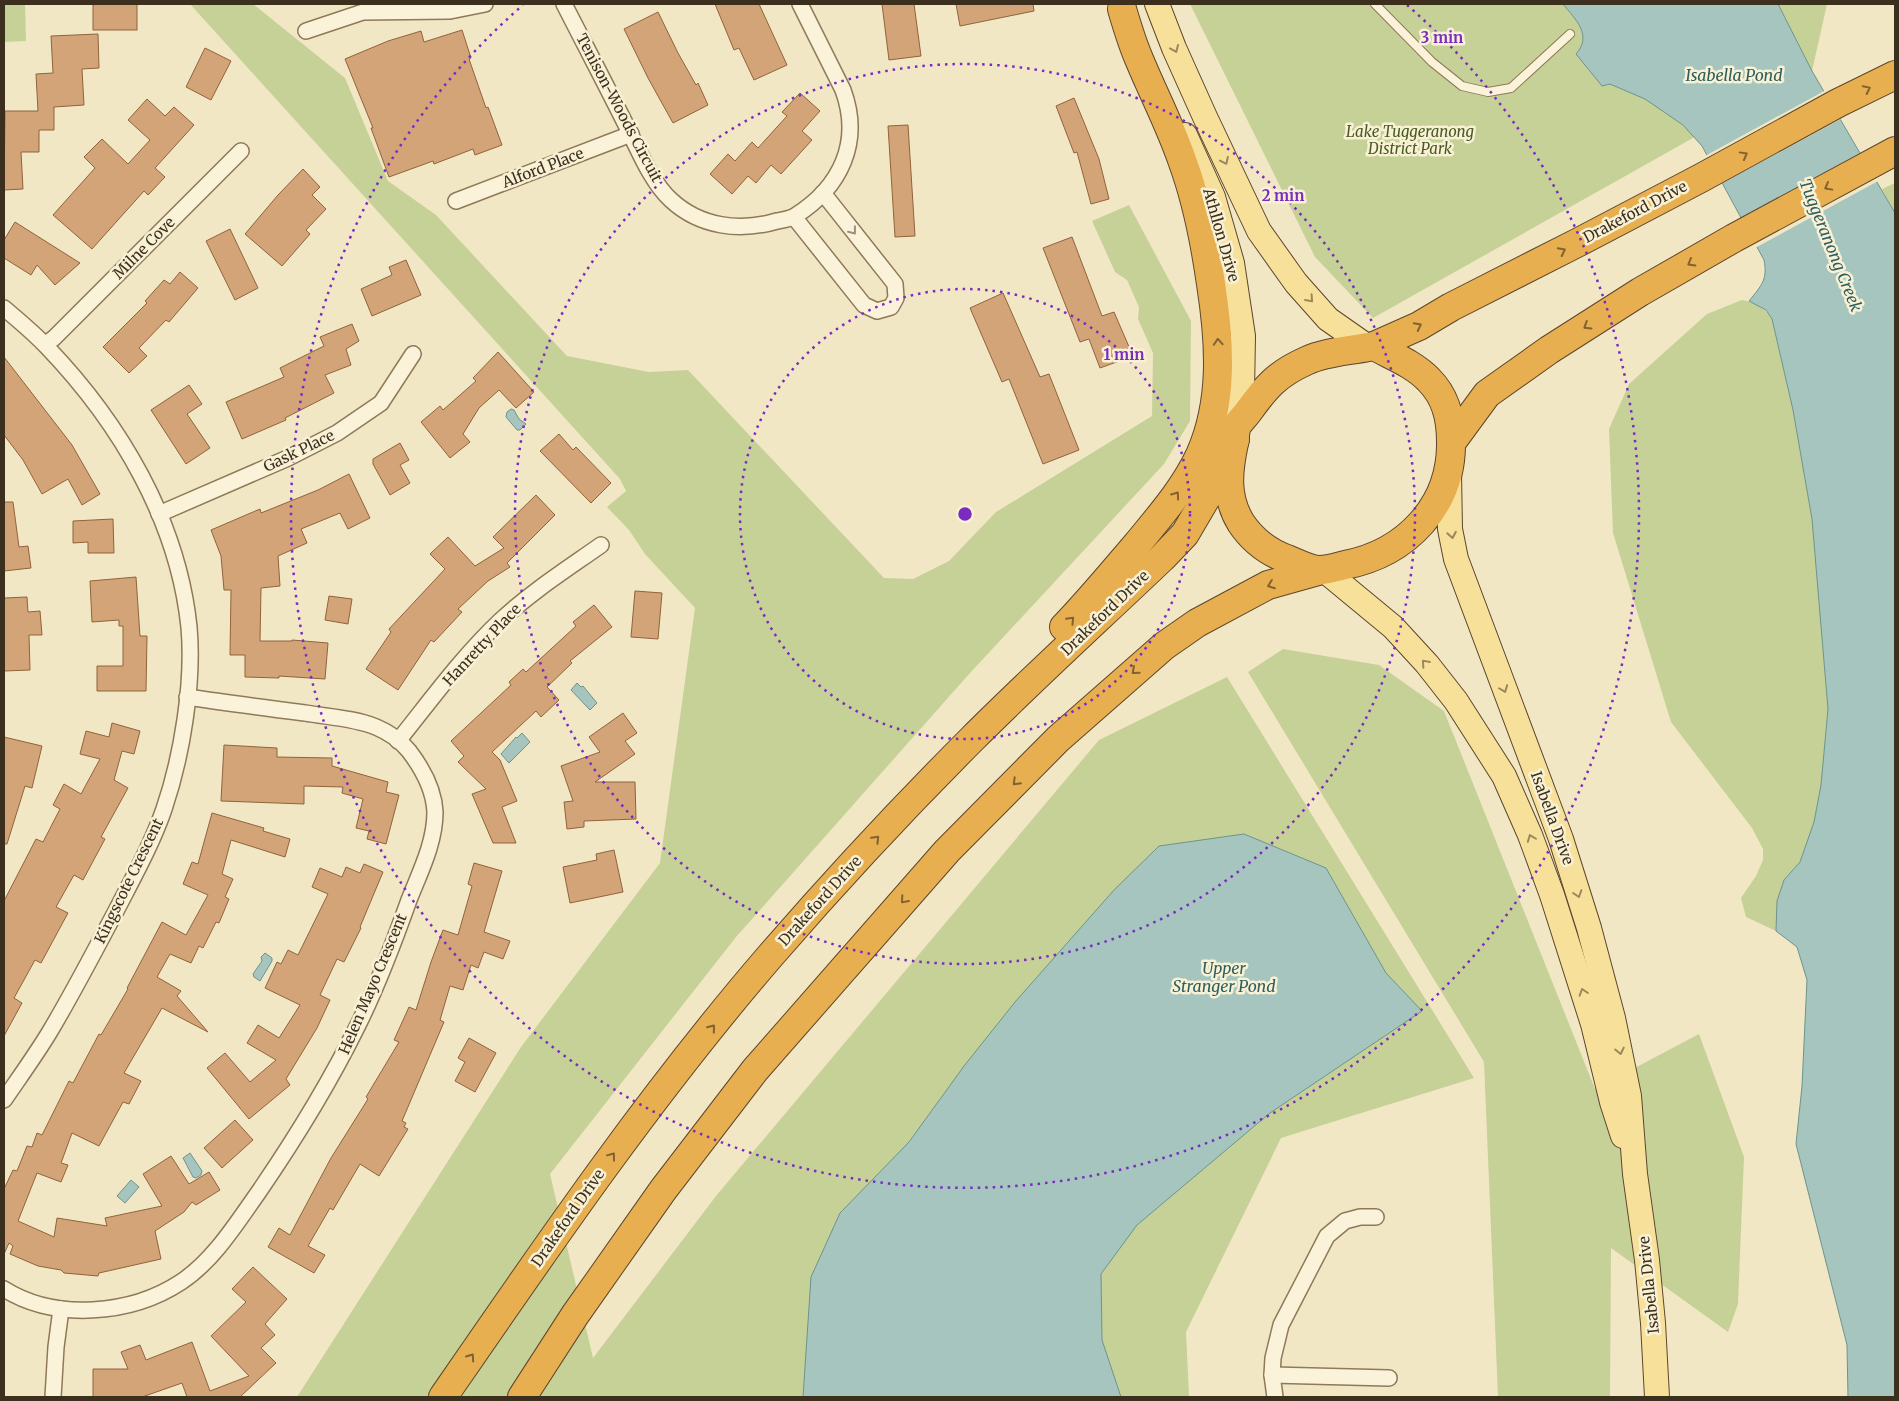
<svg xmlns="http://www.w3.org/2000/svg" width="1899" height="1401" font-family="Merriweather,serif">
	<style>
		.green { fill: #c6d197 }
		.water { fill: #a6c5be; stroke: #6c948d }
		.pier { fill: #f2e7c4 }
		.building { fill: #d3a477; stroke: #90633c }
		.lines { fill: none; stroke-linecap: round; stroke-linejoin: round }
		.lane-casing { stroke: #8e7959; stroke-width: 10 }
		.street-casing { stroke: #8e7959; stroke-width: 18 }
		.primary-casing { stroke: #5c462d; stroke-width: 26 }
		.highway-casing { stroke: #5c462d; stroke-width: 30 }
		.lane { stroke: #fbf3d9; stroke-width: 8 }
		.street { stroke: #fbf3d9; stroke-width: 15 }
		.primary { stroke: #f7e19a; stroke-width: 24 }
		.highway { stroke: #e7af4f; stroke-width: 28 }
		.oneway { stroke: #9a885c }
		.oneway2 { stroke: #816232 }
		.oneway3 { stroke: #9c917c }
		.ring { fill: none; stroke: #7b2cbf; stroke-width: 2.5; stroke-dasharray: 2.5 5 }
		.labels { text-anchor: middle; stroke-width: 5; stroke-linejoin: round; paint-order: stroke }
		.street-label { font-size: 15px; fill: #3d2f1e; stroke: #f8f1d5 }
		.park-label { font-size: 15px; font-style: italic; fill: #495b23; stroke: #f8f1d5 }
		.water-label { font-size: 16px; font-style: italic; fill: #2c5e5e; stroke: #f8f1d5 }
		.centre { fill: #7b2cbf; stroke: #f8f1d5; stroke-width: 2.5 }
		.ring-label { font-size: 15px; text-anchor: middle; font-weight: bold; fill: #7b2cbf; stroke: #f8f1d5; stroke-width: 5; stroke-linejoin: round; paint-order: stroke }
	</style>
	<rect width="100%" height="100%" fill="#f2e7c4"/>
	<g class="green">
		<polygon points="4,4 25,4 26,41 4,42"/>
		<polygon points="190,4 253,4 345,78 388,181 436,215 567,356 649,372 688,370 884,578 913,579 949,561 996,512 1152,416 1153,353 1138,319 1139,307 1127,280 1115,272 1092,221 1129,205 1191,321 1190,421 1164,464 970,673 736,937 550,1174 593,1358 716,1196 1099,740 1227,677 1474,1078 1281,1138 1186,1332 1189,1397 297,1397 521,1047 660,863 695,608 645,554 629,530 607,507 626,491 620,479"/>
		<polygon points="1190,4 1827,4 1812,71 1373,318 1315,257"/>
		<polygon points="1895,183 1895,213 1882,189"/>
		<path d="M 1742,300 C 1755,302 1765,308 1772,319 L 1793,410 L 1812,519 L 1828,709 L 1821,785 L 1814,822 L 1800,862 L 1784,880 L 1777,901 L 1776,931 L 1746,917 L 1741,898 L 1756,876 L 1763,860 L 1763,849 L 1752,828 L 1671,722 L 1613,533 L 1609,429 L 1629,384 L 1707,314 Z"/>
		<polygon points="1283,649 1379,665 1444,711 1595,1089 1699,1034 1744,1157 1738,1304 1728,1332 1611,1248 1610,1397 1498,1397 1484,1062 1248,672"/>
	</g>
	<g class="water">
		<path d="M 1563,4 L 1778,4 L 1812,71 L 1895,213 L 1895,1397 L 1848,1397 L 1847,1345 L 1796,1144 L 1802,1086 L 1807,980 L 1797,947 L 1776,931 L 1777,901 L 1784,880 L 1800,862 L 1814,822 L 1821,785 L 1828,709 L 1812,519 L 1793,410 L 1772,319 L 1766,310 L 1749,301 C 1761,286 1768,280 1764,260 L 1702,146 L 1683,125 L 1645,99 L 1610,84 L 1602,86 L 1576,54 C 1593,35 1575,19 1563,4 Z"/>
		<polygon points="511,409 514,410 519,419 526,424 520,430 517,430 506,417 507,412"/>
		<polygon points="577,683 581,687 583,686 597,703 590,710 571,690"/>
		<polygon points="522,733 530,742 509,763 501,754 516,737 517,738"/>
		<polygon points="1244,834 1326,868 1386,973 1422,1011 1270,1113 1137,1225 1101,1274 1102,1340 1121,1397 803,1397 811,1277 840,1213 909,1142 964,1066 1015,1002 1114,890 1159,846"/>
		<polygon points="265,953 272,958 272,961 260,981 254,977 253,974 262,961 261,957"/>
		<polygon points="190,1153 202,1171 201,1175 196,1178 193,1177 183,1158"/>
		<polygon points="131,1180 139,1187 125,1203 117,1196"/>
	</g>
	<g class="pier">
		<polygon points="1826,90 1843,118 1721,184 1705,156"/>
		<polygon points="1863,151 1880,180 1755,248 1739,219"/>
	</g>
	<g class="building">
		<rect x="93" y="4" width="44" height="26"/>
		<polygon points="715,4 759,4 787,65 754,80 739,48 734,50"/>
		<polygon points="882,4 914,4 921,56 889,60"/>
		<polygon points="956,4 1033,4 1034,11 960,26"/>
		<polygon points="658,12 678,53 696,85 698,83 708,105 673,123 648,78 624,29"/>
		<polygon points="462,30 471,58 469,59 486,108 488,107 502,145 475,155 473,149 434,164 433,161 389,177 371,128 373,128 345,59 388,41 421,31 424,42"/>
		<polygon points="98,34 99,68 82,69 84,105 54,107 54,130 39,130 39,152 21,152 23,189 4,190 5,111 38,111 36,74 53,73 51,36"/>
		<polygon points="205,48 231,61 211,100 186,87"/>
		<polygon points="800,93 820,111 802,131 812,140 781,174 771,165 756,183 748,176 732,194 710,174 728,154 735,161 752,142 758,148 787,116 782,112"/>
		<polygon points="1074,98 1099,159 1109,199 1091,204 1077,152 1074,153 1056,106"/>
		<polygon points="147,99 165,116 174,107 194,125 155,168 165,177 148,195 144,191 92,249 53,215 95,168 84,157 102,139 128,164 150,140 128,120"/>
		<polygon points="908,125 915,236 895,237 888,126"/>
		<polygon points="303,169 320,187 312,195 326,209 306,230 310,234 282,266 245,234 278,195"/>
		<polygon points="15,222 80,263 55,285 37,265 31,275 4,258 4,240"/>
		<polygon points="230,229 258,288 235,300 206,241"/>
		<polygon points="1072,237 1102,316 1114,312 1133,356 1100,368 1089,339 1080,342 1043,248"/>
		<polygon points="406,260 421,295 372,316 361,289 392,275 389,267"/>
		<polygon points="180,272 198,288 169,322 166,320 139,348 147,356 129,373 103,347 147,303 145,301 164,280 170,284"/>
		<polygon points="1003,293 1040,377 1049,374 1079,450 1043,464 1009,379 1002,382 970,308"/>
		<polygon points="352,324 359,341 346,349 351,365 325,375 334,393 285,418 286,420 242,439 226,402 284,377 280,368 324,346 320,337"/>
		<polygon points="498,352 534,392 516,408 499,390 479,408 463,434 470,442 450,458 421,422 440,406 443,410 476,381 473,378"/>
		<polygon points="4,357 72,445 100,494 82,505 68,479 42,494 23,460 4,435"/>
		<polygon points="189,385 202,404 187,414 210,448 186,464 151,410"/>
		<polygon points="559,434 573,450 576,447 611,483 591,503 540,451"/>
		<polygon points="400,443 409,460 400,465 410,483 390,495 373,464 373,459"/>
		<polygon points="349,474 370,518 348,529 340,513 301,529 307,543 278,556 280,586 261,588 260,641 292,641 292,640 328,643 325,679 279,676 279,678 245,677 245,655 230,655 231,590 224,590 221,556 211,530 260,509 261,513 318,490"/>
		<polygon points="536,495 555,515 507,563 510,567 488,581 458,609 462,612 434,642 431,640 398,690 366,669 391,632 389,629 445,569 430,554 448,537 475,566 504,548 493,537"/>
		<polygon points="4,502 13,502 19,547 28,546 31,568 4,571"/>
		<polygon points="113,519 114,553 88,553 88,542 73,543 73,521"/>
		<polygon points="136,577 140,636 147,636 146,691 97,691 97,666 123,666 123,626 119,626 119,620 92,622 90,581"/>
		<polygon points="635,591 662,593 658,639 631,637"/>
		<polygon points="329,596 352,599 348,624 325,620"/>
		<polygon points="27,597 28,612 40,611 42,635 29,635 30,670 4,671 4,598"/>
		<polygon points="594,605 612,627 570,661 572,663 547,687 559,700 541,717 536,711 492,752 500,760 517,801 502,807 516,843 493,843 472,794 486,789 458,762 464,756 451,741 511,685 509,682 523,669 526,672 576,626 573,622"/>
		<polygon points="623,713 637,733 625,741 635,754 595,782 635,782 636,819 584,821 584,827 567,829 564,802 573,801 561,766 600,752 589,737"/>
		<polygon points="112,723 140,731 134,754 122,751 114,780 128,788 101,837 105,839 83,880 74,875 56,907 68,913 41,963 35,960 14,998 22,1003 4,1036 4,901 36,839 43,842 60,809 53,805 64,784 81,794 100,759 80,754 86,731 109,737"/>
		<polygon points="4,737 42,746 32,788 25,786 7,844 4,844"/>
		<polygon points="224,745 277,748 277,757 332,758 332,766 388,782 386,792 399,795 386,844 367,839 369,831 356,828 363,799 342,793 343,787 304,786 304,804 221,801"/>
		<polygon points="212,813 264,828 263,831 290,839 285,857 231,840 222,874 233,879 225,897 229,899 219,923 216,922 203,948 199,946 191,963 170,954 157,977 181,991 177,996 208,1032 162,1008 124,1073 141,1081 129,1104 123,1102 99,1146 72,1133 61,1163 68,1165 61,1182 37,1173 18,1221 54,1237 57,1218 107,1226 105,1218 162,1206 143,1174 171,1156 189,1184 209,1172 220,1190 196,1205 192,1202 184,1212 155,1231 161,1259 99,1273 98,1276 64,1273 61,1270 38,1266 10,1254 13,1246 9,1243 4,1254 4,1189 13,1170 17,1171 27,1146 32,1147 37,1133 42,1135 69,1081 73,1083 99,1034 101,1035 128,989 127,988 162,922 186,935 208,895 183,884 192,862 198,864"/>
		<polygon points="614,850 623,892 570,903 563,867 597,860 596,854"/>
		<polygon points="474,863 502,871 484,932 510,941 503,959 484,952 478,968 471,965 463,990 450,986 440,1020 444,1022 402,1121 406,1123 404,1127 408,1129 379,1176 360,1164 333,1210 330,1208 308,1246 325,1255 314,1273 268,1247 279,1228 290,1235 331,1158 368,1099 366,1097 399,1042 394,1040 409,1007 416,1010 431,962 443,930 458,935 472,886 468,884"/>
		<polygon points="364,864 383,872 360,927 361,928 344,962 337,959 320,995 330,1000 317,1028 286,1079 290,1085 249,1119 207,1068 225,1053 250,1082 276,1060 247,1043 258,1025 279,1038 300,1005 265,988 277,962 281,964 288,950 298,955 328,894 312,887 320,868 342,877 346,867 360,873"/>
		<polygon points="469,1038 496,1053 475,1092 455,1081 465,1062 458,1058"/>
		<polygon points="235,1120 253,1140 222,1168 204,1148"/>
		<polygon points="253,1267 287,1299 265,1324 275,1335 261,1348 276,1363 240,1397 187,1397 182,1383 142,1397 93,1397 93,1369 128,1369 121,1352 140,1345 146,1360 192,1342 210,1391 249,1376 211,1336 246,1302 232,1289"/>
	</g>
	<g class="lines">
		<g class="lane-casing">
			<polyline id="lane" points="1375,4 1432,62 1462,86 1488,92 1511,88 1570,34"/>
		</g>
		<g class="street-casing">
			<g id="street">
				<path d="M 564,4 C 585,45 607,87 628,129 C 639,151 652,183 671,200 C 700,227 740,232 777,221 C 783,220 790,219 795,216 C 841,187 862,142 843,90 L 800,4"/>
				<polyline points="306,31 363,12 450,11 485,4"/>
				<polyline points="456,201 631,134"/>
				<polyline points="794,217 864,305 877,311 891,307 896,298 895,284 823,193"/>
				<path d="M 4,308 C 18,320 34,333 47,347 C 120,423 178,521 189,627 C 194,683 182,756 164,809 C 152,844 133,878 116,911 C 94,952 73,993 49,1033 C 35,1056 19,1078 4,1100"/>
				<polyline points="46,344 54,338 241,151"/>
				<polyline points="159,514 288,458 337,433 381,403 413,354"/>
				<path d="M 398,741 C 431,700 462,657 500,621 C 531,592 567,569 601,545"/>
				<path d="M 4,1289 C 55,1321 131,1315 181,1282 C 213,1261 236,1224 258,1193 C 295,1139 329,1084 358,1025 C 378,985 394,942 409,900 C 420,872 435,843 435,812 C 434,790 422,768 409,751 C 401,741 388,732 376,727 C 354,718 328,717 305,713 C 266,708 227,703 187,697"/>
				<polyline points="1272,1375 1389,1378"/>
				<polyline points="53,1397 56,1347 61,1309"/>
				<polyline points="1275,1397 1272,1375 1273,1358 1281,1325 1327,1236 1345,1221 1360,1217 1376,1217"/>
			</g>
		</g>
		<g class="primary-casing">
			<g id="primary">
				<polyline points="1157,4 1174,48 1205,117 1259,231 1296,283 1328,319 1368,347 1374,346"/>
				<polyline points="1185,135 1213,197 1232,263 1243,336 1242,392 1237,426"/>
				<polyline points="1449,473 1450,529 1456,559 1561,839 1589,928 1613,1018 1629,1096 1635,1174 1647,1260 1653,1323 1657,1397"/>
				<polyline points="1324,570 1393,627 1427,664 1456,701 1504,776 1530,835 1552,895 1593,1024 1612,1102 1623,1136"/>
			</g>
		</g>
		<g class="highway-casing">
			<g id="highway">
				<polyline points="1374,346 1419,326 1451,307 1577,243 1701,178 1838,103 1895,75"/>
				<path d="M 1368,347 C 1348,351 1325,352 1306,361 C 1277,374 1266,387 1248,412 C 1245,416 1241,420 1238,424 C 1235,429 1235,437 1234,443 C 1228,471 1225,497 1241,523 C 1253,541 1268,552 1287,559 C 1297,563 1310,570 1319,570 C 1328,570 1337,567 1345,565 C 1407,553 1452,505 1451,442 C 1451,418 1446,397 1429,380 C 1414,364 1392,356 1374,346"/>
				<polyline points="1451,443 1487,394 1549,350 1640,292 1734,238 1895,151"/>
				<path d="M 1064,627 C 1090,600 1113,572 1137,544 C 1160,516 1184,489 1200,455 C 1224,401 1220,342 1211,284 C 1205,242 1197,200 1182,160 C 1170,125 1153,93 1139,59 C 1132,43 1127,26 1122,9"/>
				<path d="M 443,1397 C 547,1246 651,1094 771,955 C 836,880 903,808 972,739 C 1034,677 1099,618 1162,558 L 1185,534 L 1209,493 L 1235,440"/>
				<polyline points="522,1397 575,1315 663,1190 755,1070 947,851 1058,739 1164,646 1197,623 1268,585 1318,571"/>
			</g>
		</g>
		<use href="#lane" class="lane"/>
		<use href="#street" class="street"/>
		<use href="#primary" class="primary"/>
		<use href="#highway" class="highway"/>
	</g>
	<defs><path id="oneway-chevron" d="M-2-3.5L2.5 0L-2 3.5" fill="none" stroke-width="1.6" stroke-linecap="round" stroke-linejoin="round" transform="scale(1.25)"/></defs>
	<g class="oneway">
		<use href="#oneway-chevron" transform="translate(1175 49) rotate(67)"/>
		<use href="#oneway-chevron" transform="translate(1225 161) rotate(65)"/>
		<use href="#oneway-chevron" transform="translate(1310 299) rotate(48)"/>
		<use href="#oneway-chevron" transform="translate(1452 535) rotate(80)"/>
		<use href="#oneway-chevron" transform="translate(1425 663) rotate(-131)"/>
		<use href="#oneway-chevron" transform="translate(1504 689) rotate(69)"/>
		<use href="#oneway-chevron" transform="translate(1531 838) rotate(-111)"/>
		<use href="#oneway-chevron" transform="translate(1578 894) rotate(72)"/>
		<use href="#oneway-chevron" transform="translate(1583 992) rotate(-108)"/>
		<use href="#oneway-chevron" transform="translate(1620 1051) rotate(78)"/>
	</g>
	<g class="oneway2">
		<use href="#oneway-chevron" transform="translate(1867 89) rotate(-26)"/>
		<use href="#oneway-chevron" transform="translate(1744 155) rotate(-29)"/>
		<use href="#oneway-chevron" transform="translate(1828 187) rotate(151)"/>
		<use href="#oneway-chevron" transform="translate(1562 251) rotate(-27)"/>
		<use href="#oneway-chevron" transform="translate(1691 263) rotate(150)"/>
		<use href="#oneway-chevron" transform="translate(1418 326) rotate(-27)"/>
		<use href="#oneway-chevron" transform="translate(1587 326) rotate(148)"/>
		<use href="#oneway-chevron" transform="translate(1218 342) rotate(-94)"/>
		<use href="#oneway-chevron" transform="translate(1176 495) rotate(-54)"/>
		<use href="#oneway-chevron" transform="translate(1271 585) rotate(160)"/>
		<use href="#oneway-chevron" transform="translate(1071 620) rotate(-46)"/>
		<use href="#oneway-chevron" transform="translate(1135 671) rotate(139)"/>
		<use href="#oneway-chevron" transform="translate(1016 782) rotate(135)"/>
		<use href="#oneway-chevron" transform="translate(876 839) rotate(-46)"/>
		<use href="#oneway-chevron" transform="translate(904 900) rotate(131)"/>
		<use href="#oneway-chevron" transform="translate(712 1028) rotate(-51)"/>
		<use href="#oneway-chevron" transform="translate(612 1156) rotate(-53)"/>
		<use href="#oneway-chevron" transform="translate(471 1357) rotate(-55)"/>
	</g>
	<use class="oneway3" href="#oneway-chevron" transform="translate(853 231) rotate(52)"/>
	<g class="ring">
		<circle cx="965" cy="514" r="225"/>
		<circle cx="965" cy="514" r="450"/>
		<path d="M1407 5A674 674 0 1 1 523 5"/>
	</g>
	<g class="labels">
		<g class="street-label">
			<text transform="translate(619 108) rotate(62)" y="5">Tenison-Woods Circuit</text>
			<text transform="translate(543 168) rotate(-21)" y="5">Alford Place</text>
			<text transform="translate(1635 212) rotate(-28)" y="5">Drakeford Drive</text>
			<text transform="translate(1221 235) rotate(74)" y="5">Athllon Drive</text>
			<text transform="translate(144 248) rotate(-45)" y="5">Milne Cove</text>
			<text transform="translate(299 451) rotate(-26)" y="5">Gask Place</text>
			<text transform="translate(1105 613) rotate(-44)" y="5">Drakeford Drive</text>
			<text transform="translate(482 645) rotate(-47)" y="5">Hanretty Place</text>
			<text transform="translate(1552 818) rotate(70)" y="5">Isabella Drive</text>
			<text transform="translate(129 881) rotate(-64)" y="5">Kingscote Crescent</text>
			<text transform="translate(820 901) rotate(-48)" y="5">Drakeford Drive</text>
			<text transform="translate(373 984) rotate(-67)" y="5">Helen Mayo Crescent</text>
			<text transform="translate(568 1218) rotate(-55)" y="5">Drakeford Drive</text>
			<text transform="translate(1649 1285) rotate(-96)" y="5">Isabella Drive</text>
		</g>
		<g class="park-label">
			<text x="1410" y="137">Lake Tuggeranong<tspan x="1410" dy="17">District Park</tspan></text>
		</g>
		<g class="water-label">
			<text x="1734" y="81">Isabella Pond</text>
			<text transform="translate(1831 245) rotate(68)" y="6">Tuggeranong Creek</text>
			<text x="1224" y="974">Upper<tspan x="1224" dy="18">Stranger Pond</tspan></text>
		</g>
	</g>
	<circle cx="965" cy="514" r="8" class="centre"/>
	<g class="ring-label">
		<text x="1442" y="43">3 min</text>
		<text x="1283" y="201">2 min</text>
		<text x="1124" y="360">1 min</text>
	</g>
	<rect width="1899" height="1401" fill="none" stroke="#3d2f1e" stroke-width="10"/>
</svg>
